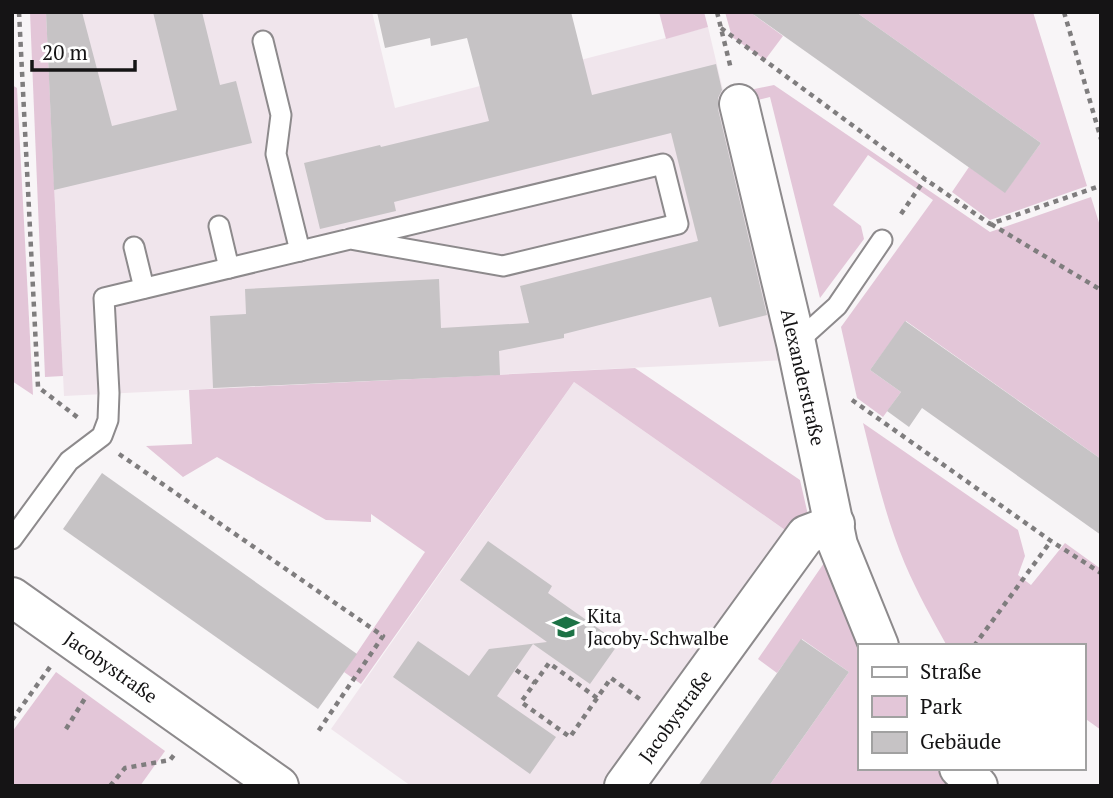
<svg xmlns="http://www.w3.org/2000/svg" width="1113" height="798" font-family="'PT Serif',serif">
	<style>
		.built { fill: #f0e5ec }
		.green { fill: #e3c6d8 }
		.building { fill: #c6c3c5 }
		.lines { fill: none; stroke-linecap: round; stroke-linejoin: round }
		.service-casing { stroke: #8d8a8c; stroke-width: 23 }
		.minor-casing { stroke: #8d8a8c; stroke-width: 42 }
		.path { stroke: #7f7d7e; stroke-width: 4.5; stroke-dasharray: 5 5; stroke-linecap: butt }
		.service { stroke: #fff; stroke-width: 19 }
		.minor { stroke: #fff; stroke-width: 38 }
		.labels { text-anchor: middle; stroke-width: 7; stroke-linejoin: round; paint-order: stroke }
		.street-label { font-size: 19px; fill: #151415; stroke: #fff }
		.poi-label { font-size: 19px; fill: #151415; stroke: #fff; text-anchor: start }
	</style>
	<rect width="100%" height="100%" fill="#f8f5f7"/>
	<g class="built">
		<polygon points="46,12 372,12 395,108 708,27 787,360 64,396"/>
		<polygon points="574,382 795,537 615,786 411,786 331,729"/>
	</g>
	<g class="green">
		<polygon points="30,12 46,12 63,376 45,377"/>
		<polygon points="659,12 704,12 708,27 666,39"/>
		<polygon points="725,12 756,12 754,15 783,36 765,60 732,37"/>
		<polygon points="856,12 1033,12 1087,186 990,220 952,192 969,167 1005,192 1041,143"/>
		<polygon points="12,85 17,88 33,395 12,381"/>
		<polygon points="774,85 990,232 1091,197 1101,229 1101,459 906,321 870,370 901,392 883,417 857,398 841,327 933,200 868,155 833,205 861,226 864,239 820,298 770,97 749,102 745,91"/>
		<polygon points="635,368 800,480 808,515 795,537 574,382 361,684 344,672 425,552 371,514 371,522 326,520 217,457 183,477 146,446 192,444 189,390"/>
		<path d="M 863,423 L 1018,530 L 1025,556 L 1018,575 L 1031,585 L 1065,543 L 1101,569 L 1101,730 L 1083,717 L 1083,646 L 947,646 C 932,619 917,592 905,564 C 886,519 875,471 863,423 Z"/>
		<polygon points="824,563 859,647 859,768 941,768 957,786 769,786 849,672 802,639 777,673 758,659"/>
		<polygon points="56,672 165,751 140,786 12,786 12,732"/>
	</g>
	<g class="building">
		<polygon points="46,12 82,12 112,126 177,110 153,12 202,12 220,85 236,81 252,143 54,190"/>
		<polygon points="377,12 571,12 592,95 716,64 722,90 718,98 718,109 767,315 719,327 711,297 564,334 564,338 499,351 500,375 213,388 210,316 246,314 245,289 439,279 441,328 529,323 520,286 698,241 671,133 394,202 396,211 320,229 304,163 380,145 381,147 489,121 467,38 431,46 430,38 385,48"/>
		<polygon points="750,12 856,12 1041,143 1005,193"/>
		<polygon points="905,321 1101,459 1101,535 922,408 909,427 887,411 901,392 870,370"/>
		<polygon points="102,473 357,654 318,709 63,529"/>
		<polygon points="488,541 552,586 548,593 619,643 590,684 533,644 497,696 556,737 530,774 393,677 418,641 469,676 489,649 547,642 460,580"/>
		<polygon points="801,639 849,672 769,786 698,786"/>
	</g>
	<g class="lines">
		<g class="service-casing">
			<g id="service">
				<polyline points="263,41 281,115 276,154 300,251"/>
				<polyline points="219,226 229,268"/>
				<polyline points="134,247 144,288"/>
				<polyline points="796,343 837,306 882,240"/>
				<polyline points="12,539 69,461 102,436 108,420 109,393 104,298 663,164 678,224 503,266 350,239"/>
			</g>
		</g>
		<g class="minor-casing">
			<g id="minor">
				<polyline points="739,104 796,343 838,545 879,646"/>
				<polyline points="12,597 279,786"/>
				<polyline points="959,768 978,786"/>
				<polyline points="624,786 806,535 835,524"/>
			</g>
		</g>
		<g class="path">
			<polyline points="19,12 38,387 81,420"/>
			<polyline points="717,12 731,69"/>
			<polyline points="1064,12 1101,139"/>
			<polyline points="721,28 925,179 990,224 1097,187"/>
			<polyline points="901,214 925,179"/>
			<polyline points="991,224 1101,290"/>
			<polyline points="852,400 1051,541 1101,573"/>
			<polyline points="119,454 383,636 317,733"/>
			<polyline points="974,646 1051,541"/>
			<polyline points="516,670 535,683"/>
			<polyline points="597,698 549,663 521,702 570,737 611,678 641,700"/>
			<polyline points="12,720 50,667"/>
			<polyline points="66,729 87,695"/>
			<polyline points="110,786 125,768 170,760 174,755"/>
		</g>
		<use href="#service" class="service"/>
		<use href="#minor" class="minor"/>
	</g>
	<defs>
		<g id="school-bare" transform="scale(2.1)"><path d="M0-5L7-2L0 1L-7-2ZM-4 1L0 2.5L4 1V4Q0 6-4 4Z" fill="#1c7245" stroke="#fff" stroke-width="2.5" paint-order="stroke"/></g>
	</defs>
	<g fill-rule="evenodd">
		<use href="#school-bare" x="566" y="627"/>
	</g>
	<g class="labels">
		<g class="street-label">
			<text transform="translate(803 377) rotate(77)" y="7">Alexanderstraße</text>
			<text transform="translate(111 667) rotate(35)" y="7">Jacobystraße</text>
			<text transform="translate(675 716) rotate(-54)" y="7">Jacobystraße</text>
		</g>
		<g class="poi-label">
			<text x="587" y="623">Kita<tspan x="587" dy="22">Jacoby-Schwalbe</tspan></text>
		</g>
	</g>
	<rect width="1113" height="798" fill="none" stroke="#151415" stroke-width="28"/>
	<rect x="858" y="644" width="228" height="126" fill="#ffffff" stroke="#a1a1a1" stroke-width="2"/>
	<rect x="872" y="667" width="35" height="10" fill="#ffffff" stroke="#a1a1a1" stroke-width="2"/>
	<text x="920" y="679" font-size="21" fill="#151415">Straße</text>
	<rect x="872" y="696" width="35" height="21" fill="#e3c6d8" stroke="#a1a1a1" stroke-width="2"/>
	<text x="920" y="714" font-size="21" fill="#151415">Park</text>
	<rect x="872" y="732" width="35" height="21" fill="#c6c3c5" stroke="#a1a1a1" stroke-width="2"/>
	<text x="920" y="749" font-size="21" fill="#151415">Gebäude</text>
	<path d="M32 60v10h103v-10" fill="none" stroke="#151415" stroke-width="3.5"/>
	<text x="42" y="60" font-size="21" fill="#151415" stroke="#ffffff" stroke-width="5" paint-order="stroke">20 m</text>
</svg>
